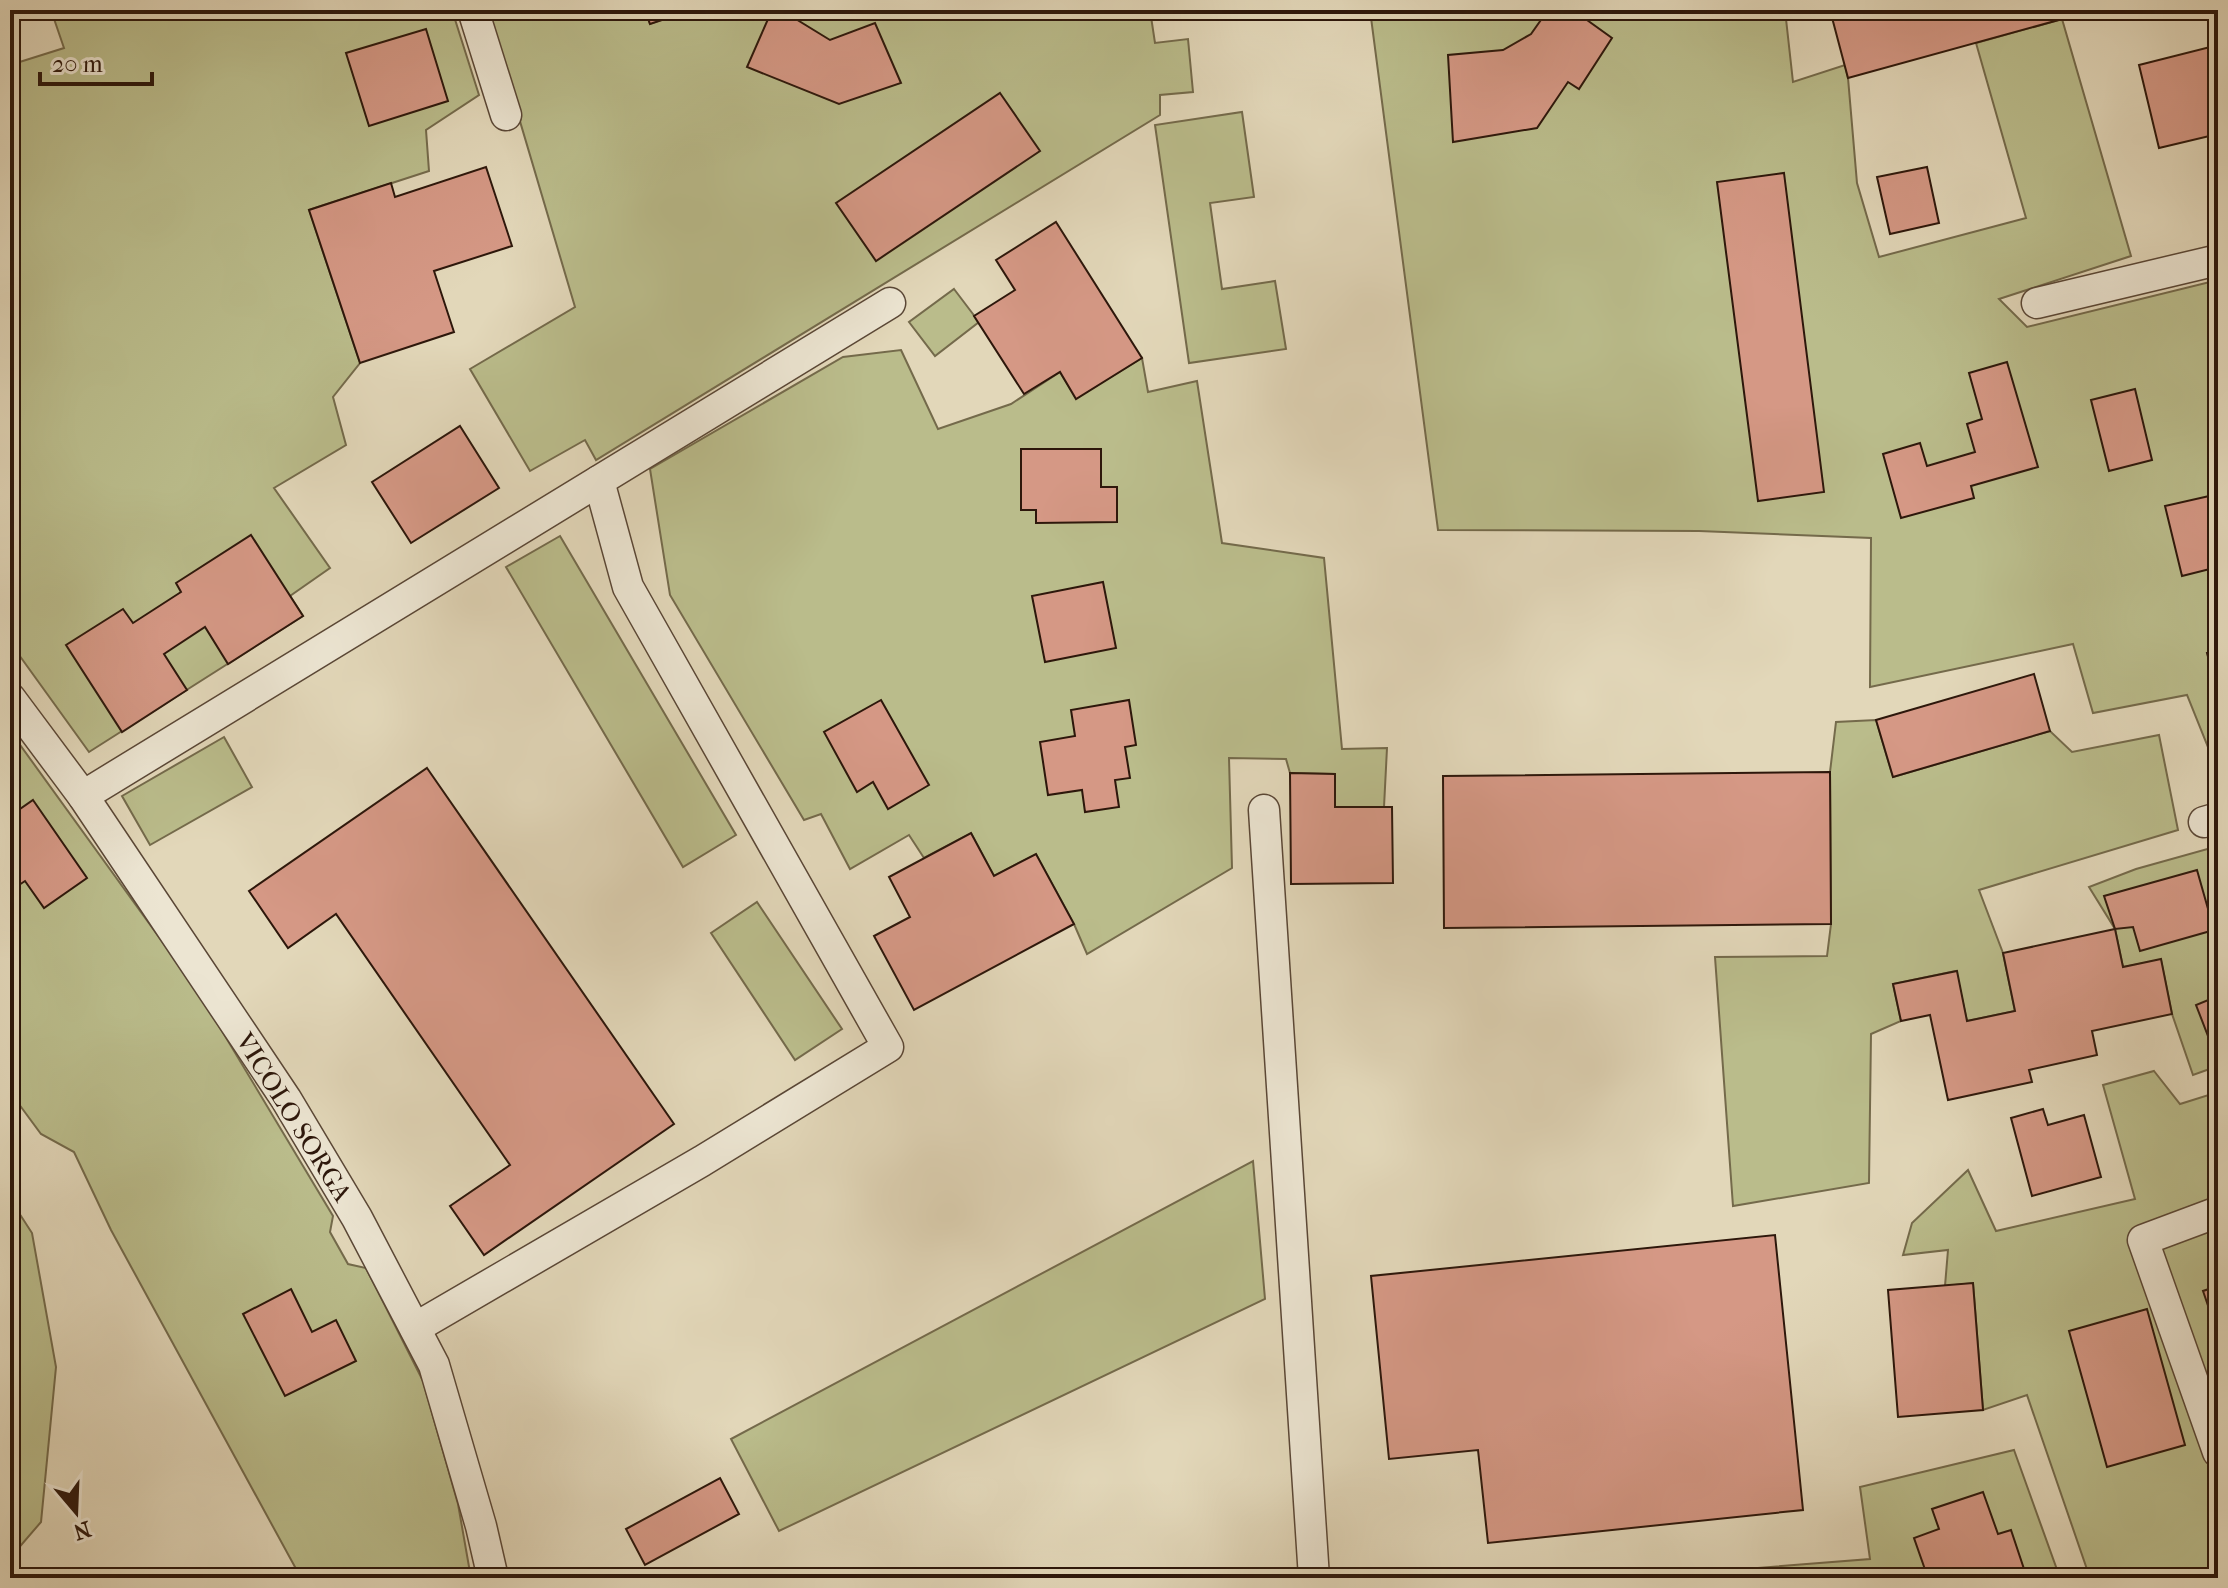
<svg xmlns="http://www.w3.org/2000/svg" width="2228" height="1588" font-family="'IM FELL French Canon',serif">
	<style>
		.green { fill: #babc8b; stroke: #746a4b; stroke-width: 2 }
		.building { fill: #d59885; stroke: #2d170b; stroke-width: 2 }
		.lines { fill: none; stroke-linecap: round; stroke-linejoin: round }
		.street-casing { stroke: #5a4736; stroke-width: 33 }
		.street { stroke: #ece5d2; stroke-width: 30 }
		.labels { text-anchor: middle; stroke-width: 6; stroke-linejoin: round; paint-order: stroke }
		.street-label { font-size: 26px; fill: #2d170b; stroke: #ece5d2 }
	</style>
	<rect width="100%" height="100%" fill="#e2d7b9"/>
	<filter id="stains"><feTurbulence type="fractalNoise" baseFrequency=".0025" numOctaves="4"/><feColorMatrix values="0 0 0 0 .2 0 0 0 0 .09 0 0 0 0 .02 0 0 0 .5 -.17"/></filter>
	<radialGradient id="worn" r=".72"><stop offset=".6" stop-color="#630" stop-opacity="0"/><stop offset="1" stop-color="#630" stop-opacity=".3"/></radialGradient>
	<g class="green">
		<polygon points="51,10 452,10 479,95 426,130 429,171 309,210 360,363 333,397 346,445 274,488 330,568 290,596 303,616 89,752 14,648 10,650 10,65 64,48"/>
		<polygon points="487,10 645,10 650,24 689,10 1150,10 1155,43 1188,39 1193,92 1160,95 1160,115 596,460 585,440 530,471 470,369 575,307"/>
		<polygon points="1370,10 1785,10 1793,82 1845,65 1848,78 1857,183 1879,257 2026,218 1976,43 2062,19 2131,256 1999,299 2027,327 2218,280 2218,772 2187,695 2093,713 2073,644 1870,687 1871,538 1699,531 1438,530"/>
		<polygon points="1242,112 1254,197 1210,203 1222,289 1275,281 1286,349 1189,363 1155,125"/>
		<polygon points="954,289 979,322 935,356 909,322"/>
		<polygon points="901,350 938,429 1011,404 1060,372 1076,398 1142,358 1148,392 1197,381 1222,543 1324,558 1342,749 1387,748 1384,807 1335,807 1335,774 1290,773 1286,759 1229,758 1232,868 1087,954 1074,924 1036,854 994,876 971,833 924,858 909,835 850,869 821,814 804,820 670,595 650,469 843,357"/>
		<polygon points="560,536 736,835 683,867 506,567"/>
		<polygon points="1876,720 1893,777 2050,731 2072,752 2159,735 2178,830 1979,890 2003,953 2015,1011 1967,1021 1956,971 1893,984 1901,1021 1871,1034 1869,1183 1733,1206 1715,957 1827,956 1831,924 1830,772 1836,722"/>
		<polygon points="10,731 198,991 333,1216 330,1232 348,1264 366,1268 423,1381 458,1504 471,1578 301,1578 111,1230 74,1152 41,1134 10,1092"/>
		<polygon points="224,737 252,787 150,845 122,796"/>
		<polygon points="2218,846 2218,1066 2193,1075 2172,1014 2161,960 2123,967 2115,929 2089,887 2136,869"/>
		<polygon points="757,902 842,1029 795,1060 711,933"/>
		<polygon points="2154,1071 2180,1104 2218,1092 2218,1578 2090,1578 2027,1395 1983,1410 1973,1283 1945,1286 1948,1250 1903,1255 1912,1223 1968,1170 1996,1231 2135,1199 2103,1085"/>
		<polygon points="1253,1161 1265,1299 779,1531 731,1439"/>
		<polygon points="10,1199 32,1233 56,1367 41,1522 10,1558"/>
		<polygon points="2014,1450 2060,1578 1631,1578 1870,1559 1860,1487"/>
	</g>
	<g class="building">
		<polygon points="645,10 689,10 689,11 650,24"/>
		<polygon points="772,10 781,10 830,40 875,23 901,83 839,104 747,67"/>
		<polygon points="1548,10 1573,10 1612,38 1579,89 1568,82 1537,128 1453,142 1448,55 1503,50 1531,34"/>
		<polygon points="1830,10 2095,10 1848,78"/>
		<polygon points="426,29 448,101 369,126 346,53"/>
		<polygon points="2218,45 2218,134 2159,148 2139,65"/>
		<polygon points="1000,93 1040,151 876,261 836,203"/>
		<polygon points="486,167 512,246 434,271 454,332 360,363 309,210 391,183 395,197"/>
		<polygon points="1927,167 1939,223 1890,234 1877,177"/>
		<polygon points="1784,173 1824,492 1758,501 1717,182"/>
		<polygon points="1056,222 1142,358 1076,399 1060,372 1024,394 974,316 1015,290 996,260"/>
		<polygon points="2007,362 2038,467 1971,486 1974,498 1901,518 1883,454 1920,443 1927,466 1975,452 1967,424 1982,419 1969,373"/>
		<polygon points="2135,389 2152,460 2109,471 2091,400"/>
		<polygon points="460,426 499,488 411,543 372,482"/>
		<polygon points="1021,449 1101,449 1101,487 1117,487 1117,522 1036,523 1036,510 1021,510"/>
		<polygon points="2218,494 2218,567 2182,576 2165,506"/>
		<polygon points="251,535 303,616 228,664 205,627 164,654 187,690 122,732 66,645 123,609 133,623 181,592 176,583"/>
		<polygon points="1103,582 1116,648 1045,662 1032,596"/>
		<polygon points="2218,650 2218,694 2207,653"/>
		<polygon points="2034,674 2050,731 1893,777 1876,720"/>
		<polygon points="881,700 929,785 888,809 873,782 857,792 824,732"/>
		<polygon points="1129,700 1136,745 1125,747 1130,778 1115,780 1119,807 1085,812 1082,790 1048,795 1040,742 1075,736 1071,710"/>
		<polygon points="427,768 674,1124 484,1255 450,1206 510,1165 336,914 288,948 249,891"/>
		<polygon points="1830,772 1831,924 1444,928 1443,776"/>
		<polygon points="1290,773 1335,774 1335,807 1392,807 1393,883 1291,884"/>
		<polygon points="33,800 87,878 44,908 25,881 10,891 10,816"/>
		<polygon points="971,833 994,876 1036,854 1074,924 914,1010 874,936 910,917 889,877"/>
		<polygon points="2197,870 2214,930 2140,951 2133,927 2115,929 2104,896"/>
		<polygon points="2115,929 2123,967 2161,959 2172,1014 2092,1031 2097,1055 2029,1070 2032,1082 1948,1100 1930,1015 1901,1021 1893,984 1957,971 1967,1021 2015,1011 2003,953"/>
		<polygon points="2218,996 2218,1047 2213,1049 2196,1005"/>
		<polygon points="2043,1109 2048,1125 2084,1115 2101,1177 2032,1196 2011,1118"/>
		<polygon points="1775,1235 1803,1510 1488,1543 1478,1450 1389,1459 1371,1276"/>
		<polygon points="1973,1283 1983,1410 1898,1417 1888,1290"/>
		<polygon points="2218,1286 2218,1335 2203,1291"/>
		<polygon points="291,1289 312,1332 336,1320 356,1361 285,1396 243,1314"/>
		<polygon points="2147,1309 2185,1445 2107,1467 2069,1331"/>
		<polygon points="720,1478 739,1514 645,1565 626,1529"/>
		<polygon points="1983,1492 1998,1534 2011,1530 2027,1578 1928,1578 1914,1538 1939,1529 1932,1509"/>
	</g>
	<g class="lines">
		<g class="street-casing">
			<g id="street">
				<polyline points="473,10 506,115"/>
				<polyline points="2037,303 2218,260"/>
				<polyline points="10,698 83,796 286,1099 357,1218 434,1365 481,1526 493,1578"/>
				<polyline points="83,796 890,303"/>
				<polyline points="1264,810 1314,1578"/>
				<polyline points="2204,822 2218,818"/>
				<polyline points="2218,1212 2143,1240 2218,1452"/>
				<polyline points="415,1328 702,1161 888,1047 628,587 599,481"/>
			</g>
		</g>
		<use href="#street" class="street"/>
	</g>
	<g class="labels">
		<g class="street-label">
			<text transform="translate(294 1117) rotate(58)" y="9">VICOLO SORGA</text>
		</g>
	</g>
	<rect width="2228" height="1588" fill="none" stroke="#e2d7b9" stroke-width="40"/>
	<rect x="12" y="12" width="2204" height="1564" fill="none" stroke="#2d170b" stroke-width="4"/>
	<rect x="20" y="20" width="2188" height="1548" fill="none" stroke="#2d170b" stroke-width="2"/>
	<g transform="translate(76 1512) rotate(161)" stroke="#ece5d2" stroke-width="6" paint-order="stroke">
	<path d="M0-6L14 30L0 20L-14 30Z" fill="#2d170b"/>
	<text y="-12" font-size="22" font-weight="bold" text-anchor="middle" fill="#2d170b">N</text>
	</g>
	<path d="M40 72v12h112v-12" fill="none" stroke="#2d170b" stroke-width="4"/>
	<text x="52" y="72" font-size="24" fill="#2d170b" stroke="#ece5d2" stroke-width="6" paint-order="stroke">20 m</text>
	<rect width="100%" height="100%" filter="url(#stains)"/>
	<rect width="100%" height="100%" fill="url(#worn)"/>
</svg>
